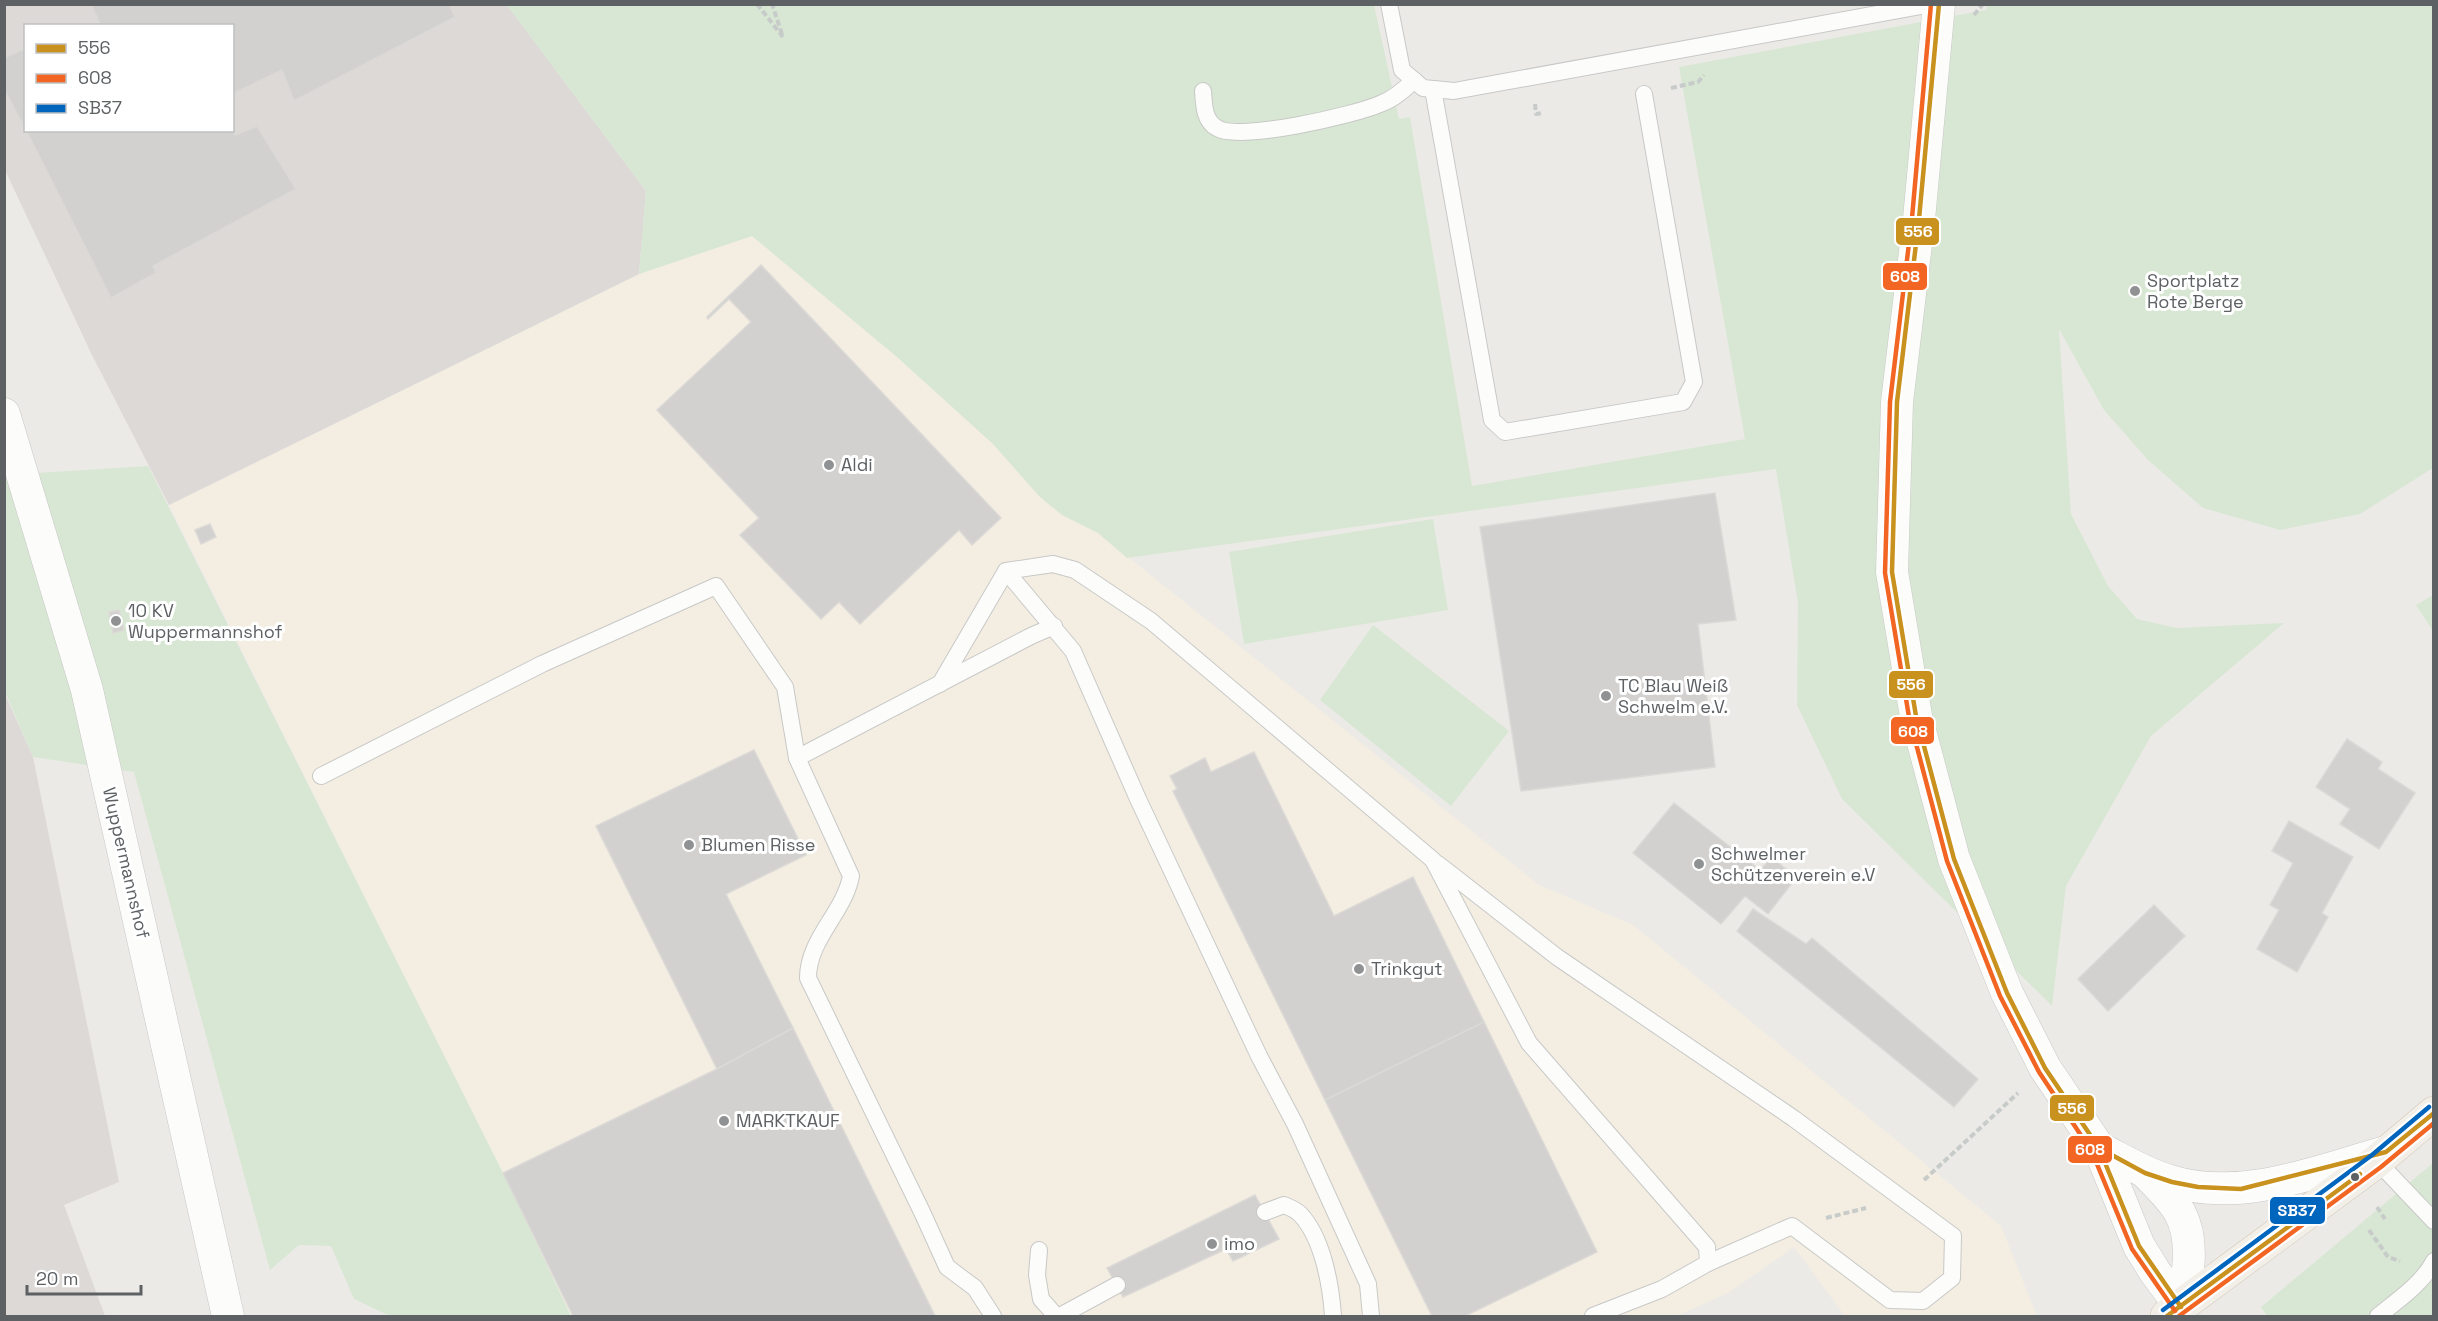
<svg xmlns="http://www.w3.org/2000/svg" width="2438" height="1321" font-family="'Space Grotesk',sans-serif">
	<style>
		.commercial { fill: #f4eee2 }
		.industrial { fill: #dcd9d7; fill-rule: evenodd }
		.green { fill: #d8e7d3 }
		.building { fill: #d3d1d0; stroke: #dbd9d6; stroke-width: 1.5 }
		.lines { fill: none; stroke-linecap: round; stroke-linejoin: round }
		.lane-casing { stroke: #c8c8c7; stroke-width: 18 }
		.street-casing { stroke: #c8c8c7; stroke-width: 33 }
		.primary-casing { stroke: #d2c7b7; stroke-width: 34 }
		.path { stroke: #c7cbc9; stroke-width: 4; stroke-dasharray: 6 3; stroke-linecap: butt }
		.lane { stroke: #fcfcfb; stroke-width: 16 }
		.street { stroke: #fcfcfb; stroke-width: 32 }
		.primary { stroke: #f2efe9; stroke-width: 33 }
		.bus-1-casing { stroke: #fff; stroke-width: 9 }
		.bus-2-casing { stroke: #fff; stroke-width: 9 }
		.bus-3-casing { stroke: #fff; stroke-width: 9 }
		.bus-1 { stroke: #c9911e; stroke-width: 4.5 }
		.bus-2 { stroke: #f26522; stroke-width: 4.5 }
		.bus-3 { stroke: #0065bd; stroke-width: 4.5 }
		.poi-dot { fill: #8f9192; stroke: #fff; stroke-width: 2 }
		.bus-dot { fill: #5d6164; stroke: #fff; stroke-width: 2 }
		.labels { text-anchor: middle; stroke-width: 6; stroke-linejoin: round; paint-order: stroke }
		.poi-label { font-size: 18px; fill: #5d6164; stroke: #fff; text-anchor: start }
		.street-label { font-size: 18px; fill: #5d6164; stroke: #fff }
		.line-badge { stroke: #fff; stroke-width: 2 }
		.badge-label { font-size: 16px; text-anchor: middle; font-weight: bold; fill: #fff }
	</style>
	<rect width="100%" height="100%" fill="#eceae7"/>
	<polygon class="commercial" points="752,236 897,357 993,444 1040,497 1062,515 1098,533 1539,885 1633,925 2001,1226 2036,1314 2033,1316 1845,1316 1794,1247 1728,1293 1676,1316 571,1316 503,1173 169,505 639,274"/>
	<g class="industrial">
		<path d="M 5,5 L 507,5 L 646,191 L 639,274 L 169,505 L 92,355 L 5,170 ZM 26,26 L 232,26 L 232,130 L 26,130 Z"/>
		<polygon points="4,692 33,757 119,1182 64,1205 105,1316 5,1316"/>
	</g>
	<g class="green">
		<polygon points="507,5 1374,5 1399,119 1410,117 1472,486 1745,439 1679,67 1986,10 1987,5 2433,5 2433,468 2360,514 2280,530 2203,508 2148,460 2104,410 2059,329 2071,514 2108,586 2137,619 2177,628 2284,623 2151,736 2066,886 2052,1006 1842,799 1797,705 1798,603 1776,469 1127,558 1098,533 1062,515 1040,497 993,444 897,357 752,236 639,274 646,191"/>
		<polygon points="148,466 503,1173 571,1316 390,1316 354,1299 331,1246 299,1245 270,1270 134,772 33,757 5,692 4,475"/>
		<polygon points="1433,519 1448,610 1244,644 1229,552"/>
		<polygon points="2433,595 2433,631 2416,605"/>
		<polygon points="1373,625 1509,731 1451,806 1320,700"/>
		<polygon points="2433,1163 2433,1316 2267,1316 2261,1307"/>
	</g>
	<g class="building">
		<polygon points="91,4 449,4 455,17 294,101 282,70 232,94 232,26 101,26"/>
		<polygon points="26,48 26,130 4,89 4,58"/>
		<polygon points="257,126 296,189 153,266 156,273 111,298 26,130 232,130 235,135"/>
		<polygon points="761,265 1001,518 972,545 959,530 860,624 839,602 821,619 740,535 759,518 657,410 751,322 729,299 708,319 707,317"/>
		<polygon points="1715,493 1736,620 1698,624 1715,767 1521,791 1480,527"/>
		<polygon points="210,524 216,537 201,544 195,530"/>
		<polygon points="119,610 124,630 113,633 109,612"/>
		<polygon points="2347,739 2382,762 2378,769 2415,793 2379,849 2340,824 2350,809 2316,787"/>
		<polygon points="754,750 806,855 726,894 793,1028 717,1069 596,826"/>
		<polygon points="1254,752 1334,916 1413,877 1484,1022 1325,1100 1173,791 1177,789 1170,776 1205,758 1211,772"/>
		<polygon points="1674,803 1760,870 1772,857 1796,878 1768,914 1745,896 1721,924 1633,853"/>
		<polygon points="2289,821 2353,857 2322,913 2328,917 2297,972 2257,949 2279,910 2270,905 2293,863 2272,851"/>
		<polygon points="2154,905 2185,936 2108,1011 2078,979"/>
		<polygon points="1753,909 1806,944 1812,938 1978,1079 1954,1107 1737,931"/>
		<polygon points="1484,1022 1597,1252 1465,1316 1432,1316 1325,1100"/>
		<polygon points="793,1028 935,1316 573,1316 503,1173 717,1069"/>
		<polygon points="1255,1195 1279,1239 1233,1261 1226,1249 1123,1297 1107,1268"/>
	</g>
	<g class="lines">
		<g class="lane-casing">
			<g id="lane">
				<polyline points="1389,4 1402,70 1423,88 1454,91 1932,4"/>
				<polyline points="1433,89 1492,420 1505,432 1683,402 1694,382 1644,94"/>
				<path d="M 1203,91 C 1204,105 1204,121 1217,128 C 1239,142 1355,115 1380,104 C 1394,99 1404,90 1414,80"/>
				<polyline points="1006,571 1073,651 1138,799 1259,1056 1295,1124 1368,1284 1371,1316"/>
				<polyline points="940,684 1006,571 1053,564 1075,570 1151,621 1433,860 1529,1043 1707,1247 1708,1263 1662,1289 1593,1316"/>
				<polyline points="797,758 1031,636 1054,626"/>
				<path d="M 321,776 L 542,664 L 716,586 L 785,687 L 797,758 L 851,876 C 844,913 808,939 808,978 L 922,1212 L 947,1267 L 975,1288 L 993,1316"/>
				<polyline points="1438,864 1557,957 1793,1118 1953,1236 1952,1278 1923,1301 1890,1300 1792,1226 1708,1263"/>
				<polyline points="2377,1161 2434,1221"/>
				<path d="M 1265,1212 L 1284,1205 C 1289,1207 1296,1210 1300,1214 C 1323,1238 1331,1286 1333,1316"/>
				<polyline points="1039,1250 1037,1275 1041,1299 1056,1316"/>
				<polyline points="1060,1316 1117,1285"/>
				<path d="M 2378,1316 C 2397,1301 2423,1283 2434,1261"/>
			</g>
		</g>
		<g class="street-casing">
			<g id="street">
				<polyline points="1939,4 1919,219 1897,402 1892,572 1916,716 1954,859 2007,993 2045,1068 2099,1148 2139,1246 2155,1272 2181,1307"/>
				<polyline points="4,414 87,690 228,1316"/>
				<path d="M 2099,1148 C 2123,1160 2145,1174 2170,1181 C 2242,1203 2317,1171 2386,1152"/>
				<path d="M 2146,1173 C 2158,1186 2172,1198 2180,1213 C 2195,1241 2188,1278 2181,1307"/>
			</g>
		</g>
		<g class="primary-casing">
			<polyline id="primary" points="2167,1316 2377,1161 2434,1113"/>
		</g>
		<g class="path">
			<polyline points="757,4 783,37 772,4"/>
			<polyline points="1974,15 1983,4"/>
			<polyline points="1671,88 1698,82 1704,75"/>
			<polyline points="1535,104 1536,114 1543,113"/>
			<polyline points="1924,1180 2018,1093"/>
			<polyline points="2377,1207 2385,1219"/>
			<polyline points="1826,1218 1866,1208"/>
			<polyline points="2369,1230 2388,1257 2400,1261"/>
		</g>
		<use href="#lane" class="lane"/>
		<use href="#street" class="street"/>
		<use href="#primary" class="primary"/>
		<g class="bus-1-casing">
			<g id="bus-1">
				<polyline points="1939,4 1919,219 1897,402 1892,572 1916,716 1954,859 2007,993 2045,1068 2099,1148 2139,1246 2181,1307"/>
				<polyline points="2099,1148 2145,1173 2172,1182 2198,1187 2241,1189 2386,1152 2434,1113"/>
				<polyline points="2167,1316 2360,1174"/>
			</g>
		</g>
		<g class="bus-2-casing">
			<g id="bus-2">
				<polyline points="1931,4 1912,218 1890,402 1885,573 1909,717 1947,861 2000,996 2039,1072 2092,1152 2132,1249 2175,1311"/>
				<polyline points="2179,1316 2381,1167 2434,1123"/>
			</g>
		</g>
		<g class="bus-3-casing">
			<polyline id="bus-3" points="2163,1310 2372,1155 2429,1107"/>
		</g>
		<use href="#bus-1" class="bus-1"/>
		<use href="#bus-2" class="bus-2"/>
		<use href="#bus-3" class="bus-3"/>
	</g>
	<g class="poi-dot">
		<circle cx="2135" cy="291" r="6"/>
		<circle cx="829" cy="465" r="6"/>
		<circle cx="116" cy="621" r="6"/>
		<circle cx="1606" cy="696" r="6"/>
		<circle cx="689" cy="845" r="6"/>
		<circle cx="1699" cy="864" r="6"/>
		<circle cx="1359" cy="969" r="6"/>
		<circle cx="724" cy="1121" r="6"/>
		<circle cx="1212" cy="1244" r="6"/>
	</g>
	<circle class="bus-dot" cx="2355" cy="1177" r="5"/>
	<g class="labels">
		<g class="poi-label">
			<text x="2147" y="287">Sportplatz<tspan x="2147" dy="21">Rote Berge</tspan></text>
			<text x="841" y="471">Aldi</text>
			<text x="128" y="617">10 KV<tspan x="128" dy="21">Wuppermannshof</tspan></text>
			<text x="1618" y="692">TC Blau Weiß<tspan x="1618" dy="21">Schwelm e.V.</tspan></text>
			<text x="701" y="851">Blumen Risse</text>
			<text x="1711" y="860">Schwelmer<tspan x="1711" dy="21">Schützenverein e.V</tspan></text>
			<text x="1371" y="975">Trinkgut</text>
			<text x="736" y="1127">MARKTKAUF</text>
			<text x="1224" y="1250">imo</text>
		</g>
		<g class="street-label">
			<text transform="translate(126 863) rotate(77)" y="6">Wuppermannshof</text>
		</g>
	</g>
	<g class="line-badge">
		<rect x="1895" y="217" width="45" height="29" rx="6" fill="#c9911e"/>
		<rect x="1882" y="262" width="46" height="29" rx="6" fill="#f26522"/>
		<rect x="1888" y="670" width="46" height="29" rx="6" fill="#c9911e"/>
		<rect x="1890" y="716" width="45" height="29" rx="6" fill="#f26522"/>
		<rect x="2049" y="1094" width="46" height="28" rx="6" fill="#c9911e"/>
		<rect x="2067" y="1135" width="46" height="29" rx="6" fill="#f26522"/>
		<rect x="2269" y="1196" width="57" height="29" rx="6" fill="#0065bd"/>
	</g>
	<g class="badge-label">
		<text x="1918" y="237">556</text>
		<text x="1905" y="282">608</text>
		<text x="1911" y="690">556</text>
		<text x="1913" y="737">608</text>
		<text x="2072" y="1114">556</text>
		<text x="2090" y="1155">608</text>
		<text x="2297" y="1216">SB37</text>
	</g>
	<rect width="2438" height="1321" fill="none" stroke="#5d6164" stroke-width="12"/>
	<rect x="24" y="24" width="210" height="108" fill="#ffffff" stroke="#bec0c1" stroke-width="1.5"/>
	<rect x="36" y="44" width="30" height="9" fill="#c9911e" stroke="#bec0c1" stroke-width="1.5"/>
	<text x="78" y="54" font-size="18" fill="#5d6164">556</text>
	<rect x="36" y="74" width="30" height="9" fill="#f26522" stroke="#bec0c1" stroke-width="1.5"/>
	<text x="78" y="84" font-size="18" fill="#5d6164">608</text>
	<rect x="36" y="104" width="30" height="9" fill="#0065bd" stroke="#bec0c1" stroke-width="1.5"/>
	<text x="78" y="114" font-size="18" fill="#5d6164">SB37</text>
	<path d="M27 1285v9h114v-9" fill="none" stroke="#5d6164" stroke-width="3"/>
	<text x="36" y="1285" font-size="18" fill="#5d6164" stroke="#ffffff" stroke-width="4.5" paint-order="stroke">20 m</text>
</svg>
